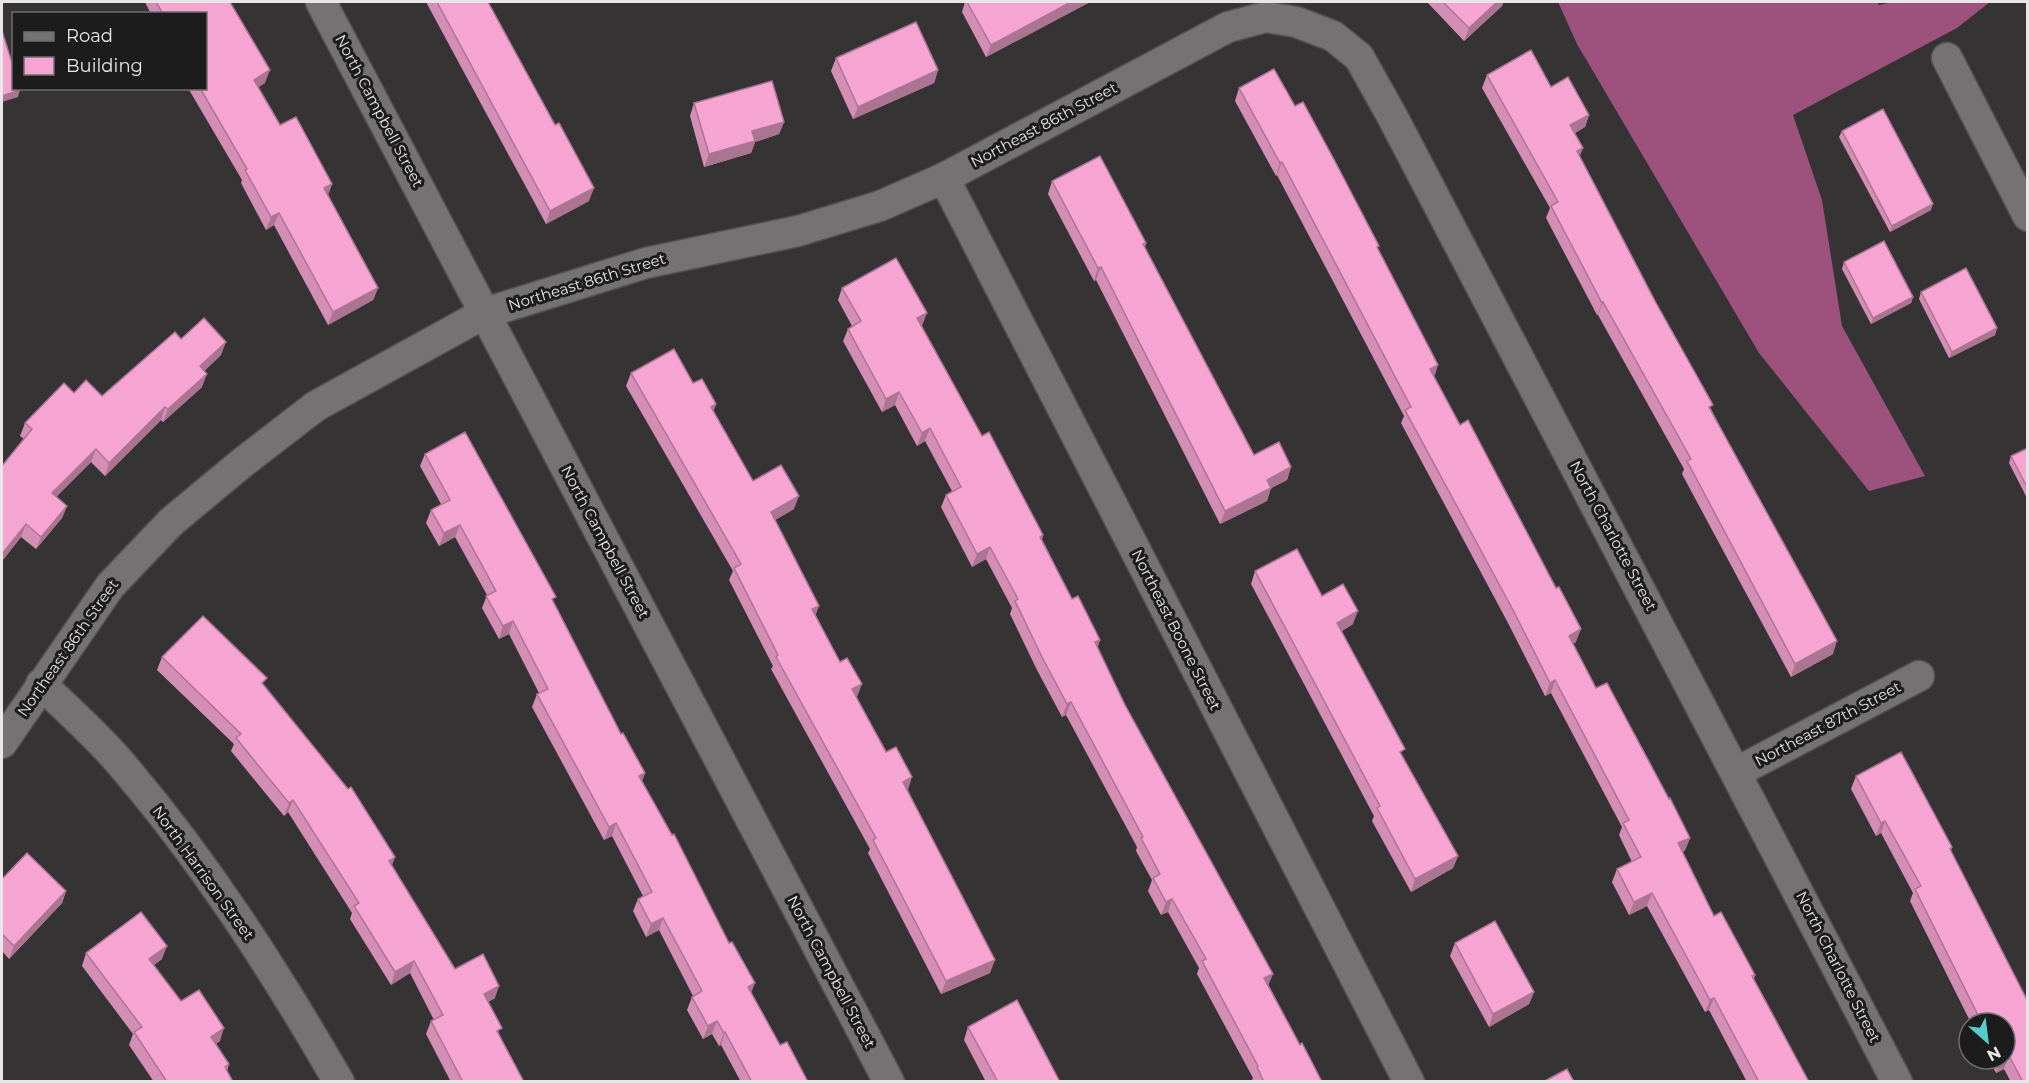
<svg xmlns="http://www.w3.org/2000/svg" width="2029" height="1083" font-family="Montserrat,sans-serif">
	<style>
		.forest { fill: #9c527d }
		.lines { fill: none; stroke-linecap: round; stroke-linejoin: round }
		.minor-casing { stroke: #535051; stroke-width: 33 }
		.minor { stroke: #757273; stroke-width: 30 }
		.wall { fill: #d48eb5 }
		.shaded-wall { fill: #ac7493 }
		.building { fill: #f6a5d2; stroke: #ac7493; stroke-width: 1.5 }
		.labels { text-anchor: middle; stroke-width: 6; stroke-linejoin: round; paint-order: stroke }
		.street-label { font-size: 15px; fill: #e8e6e7; stroke: #1d1c1c }
	</style>
	<rect width="100%" height="100%" fill="#363335"/>
	<polygon class="forest" points="1558,2 1877,2 1879,5 1893,2 1990,2 1957,28 1793,115 1822,200 1842,326 1925,476 1869,491 1759,353 1577,44"/>
	<g class="lines">
		<g class="minor-casing">
			<g id="minor">
				<polyline points="321,2 889,1082"/>
				<polyline points="1947,58 2028,216"/>
				<polyline points="944,178 1409,1082"/>
				<path d="M 41,684 C 66,708 93,732 116,758 C 202,857 273,968 339,1082"/>
				<polyline points="2,743 110,586 171,522 242,463 316,406 485,313 646,263 798,231 880,206 944,178 1228,27 1266,17 1296,22 1333,36 1359,57 1392,116 1897,1082"/>
				<polyline points="1737,772 1919,676"/>
			</g>
		</g>
		<use href="#minor" class="minor"/>
	</g>
	<g class="wall">
		<polygon points="145,2 230,2 265,83 258,87 280,125 332,184 328,195 378,288 373,300 328,325 274,225 266,230 241,183 242,180 188,88 206,88 206,14 151,14"/>
		<polygon points="426,2 488,2 589,201 546,224"/>
		<polygon points="965,2 1090,2 986,57 962,12"/>
		<polygon points="1427,2 1503,2 1502,6 1464,41"/>
		<polygon points="836,58 938,70 934,83 853,119 831,71"/>
		<polygon points="1487,75 1589,115 1585,127 1575,133 1580,157 1711,409 1833,654 1791,677 1682,474 1684,469 1598,315 1597,315 1546,218 1550,208 1482,88"/>
		<polygon points="1239,88 1295,106 1378,250 1434,376 1576,642 1573,644 1596,688 1669,799 1690,838 1685,850 1683,852 1714,916 1755,975 1754,979 1809,1082 1747,1082 1709,1010 1705,1012 1647,906 1629,915 1612,882 1617,869 1632,862 1619,835 1622,827 1551,693 1545,696 1508,623 1401,423 1404,416 1277,175 1276,176 1235,101"/>
		<polygon points="694,103 784,122 779,134 755,142 751,153 704,167 690,116"/>
		<polygon points="1842,131 1931,210 1890,232 1839,137"/>
		<polygon points="1052,181 1146,243 1145,247 1254,455 1291,467 1287,480 1271,488 1267,501 1220,524 1096,280 1094,281 1048,194"/>
		<polygon points="1844,262 1913,297 1911,303 1871,324 1842,269"/>
		<polygon points="842,288 922,326 982,436 1043,535 1042,539 1072,599 1100,640 1097,648 1125,705 1269,986 1300,1045 1322,1082 1253,1082 1252,1080 1253,1078 1197,974 1199,968 1168,912 1161,915 1148,891 1152,880 1136,851 1137,847 1066,715 1062,717 1037,670 1010,614 1012,608 986,559 972,567 941,507 946,495 952,491 925,441 917,446 895,405 882,412 843,341 848,329 852,326 838,300"/>
		<polygon points="1921,292 1997,328 1995,335 1949,358 1919,299"/>
		<polygon points="181,339 221,355 204,371 202,387 163,422 161,420 105,476 91,462 56,497 67,506 62,518 36,549 21,537 2,561 2,466 24,439 20,436 25,423 74,393 102,396"/>
		<polygon points="631,373 693,383 716,404 713,411 753,481 794,509 775,520 819,606 815,615 856,697 908,790 990,973 941,994 868,853 870,849 771,669 773,666 729,580 733,571 626,386"/>
		<polygon points="2028,448 2028,500 2009,463 2011,456"/>
		<polygon points="425,454 554,603 621,734 645,773 642,781 751,993 780,1045 808,1082 741,1082 721,1045 719,1046 712,1034 703,1039 687,1010 692,997 693,996 659,930 646,937 633,911 638,899 643,896 612,836 604,840 532,707 537,694 539,693 509,634 499,639 482,608 487,595 455,537 439,546 426,523 431,510 441,504 420,466"/>
		<polygon points="1255,571 1322,596 1353,624 1342,631 1402,756 1458,856 1453,868 1411,892 1372,821 1374,816 1251,584"/>
		<polygon points="162,657 264,685 395,857 392,865 455,969 495,998 488,1002 500,1036 524,1082 451,1082 426,1034 431,1021 434,1020 410,973 391,985 350,919 352,913 288,812 284,816 231,751 234,744 157,670"/>
		<polygon points="1856,776 1952,847 1951,850 2028,1082 2011,1082 2004,1069 1996,1073 1989,1059 2005,1059 2005,1023 1971,1023 1910,901 1913,893 1881,833 1876,836 1851,789"/>
		<polygon points="2,879 66,891 62,903 9,959 2,951"/>
		<polygon points="1455,943 1534,992 1529,1004 1489,1027 1450,956"/>
		<polygon points="86,953 162,959 154,965 181,1001 220,1041 216,1044 229,1064 227,1071 233,1082 154,1082 129,1045 133,1034 82,966"/>
		<polygon points="968,1027 1060,1082 986,1082 964,1040"/>
	</g>
	<g class="shaded-wall">
		<polygon points="1071,2 1090,2 986,57 991,45"/>
		<polygon points="1497,2 1503,2 1502,6 1464,41 1469,28"/>
		<polygon points="270,70 265,83 249,93 254,80"/>
		<polygon points="938,70 934,83 853,119 858,107"/>
		<polygon points="20,90 18,97 2,102 2,96"/>
		<polygon points="1589,115 1585,127 1566,138 1570,125"/>
		<polygon points="784,122 779,134 755,142 751,153 704,167 709,154 752,131"/>
		<polygon points="1583,148 1578,161 1577,151"/>
		<polygon points="1282,162 1277,175 1276,176 1280,163"/>
		<polygon points="332,184 327,197 324,188"/>
		<polygon points="594,188 589,201 546,224 550,211"/>
		<polygon points="1933,204 1931,210 1890,232 1892,226"/>
		<polygon points="279,213 274,225 266,230 271,217"/>
		<polygon points="1101,267 1096,280 1094,281 1098,268"/>
		<polygon points="378,288 373,300 328,325 333,312"/>
		<polygon points="1913,297 1911,303 1871,324 1873,318"/>
		<polygon points="1603,302 1598,315 1597,315 1602,303"/>
		<polygon points="927,313 922,326 912,331 917,318"/>
		<polygon points="1997,328 1995,335 1949,358 1952,352"/>
		<polygon points="226,342 221,355 196,379 200,366"/>
		<polygon points="1438,365 1434,378 1430,369"/>
		<polygon points="207,374 202,387 163,422 168,409"/>
		<polygon points="899,392 895,405 882,412 886,399"/>
		<polygon points="716,404 712,416 711,407"/>
		<polygon points="165,407 161,420 105,476 109,463"/>
		<polygon points="930,428 925,441 917,446 922,433"/>
		<polygon points="96,449 91,462 47,506 52,493"/>
		<polygon points="1291,467 1287,480 1262,493 1267,480"/>
		<polygon points="1271,488 1267,501 1220,524 1225,511"/>
		<polygon points="799,496 794,509 766,525 771,512"/>
		<polygon points="67,506 62,518 36,549 41,537"/>
		<polygon points="26,524 21,537 2,561 2,554"/>
		<polygon points="460,525 455,537 439,546 444,533"/>
		<polygon points="990,547 986,559 972,567 977,554"/>
		<polygon points="819,606 814,619 812,609"/>
		<polygon points="1358,611 1353,624 1333,636 1337,623"/>
		<polygon points="513,621 509,634 499,639 503,626"/>
		<polygon points="1581,629 1576,642 1565,648 1569,636"/>
		<polygon points="1100,640 1096,653 1095,642"/>
		<polygon points="1837,641 1833,654 1791,677 1795,664"/>
		<polygon points="1555,680 1551,693 1545,696 1550,683"/>
		<polygon points="862,684 857,697 847,702 852,689"/>
		<polygon points="1071,702 1066,715 1062,717 1067,704"/>
		<polygon points="645,773 640,786 639,776"/>
		<polygon points="912,777 908,790 903,782"/>
		<polygon points="293,800 288,812 284,816 289,803"/>
		<polygon points="1885,821 1881,833 1876,836 1881,823"/>
		<polygon points="616,823 612,836 604,840 609,827"/>
		<polygon points="1690,838 1685,850 1674,856 1678,843"/>
		<polygon points="1458,856 1453,868 1411,892 1415,879"/>
		<polygon points="395,857 390,870 389,861"/>
		<polygon points="66,891 62,903 9,959 14,946"/>
		<polygon points="1652,893 1647,906 1629,915 1634,902"/>
		<polygon points="1172,899 1168,912 1161,915 1166,902"/>
		<polygon points="663,918 659,930 646,937 651,924"/>
		<polygon points="167,946 162,959 145,972 149,959"/>
		<polygon points="995,960 990,973 941,994 946,981"/>
		<polygon points="414,961 410,973 391,985 395,972"/>
		<polygon points="1273,974 1268,986 1264,978"/>
		<polygon points="755,983 750,996 748,987"/>
		<polygon points="499,986 495,998 479,1006 484,994"/>
		<polygon points="1534,992 1529,1004 1489,1027 1493,1014"/>
		<polygon points="1714,998 1709,1010 1705,1012 1710,1000"/>
		<polygon points="717,1021 712,1034 703,1039 708,1026"/>
		<polygon points="224,1028 220,1041 206,1049 211,1037"/>
		<polygon points="725,1032 721,1045 719,1046 724,1033"/>
		<polygon points="2009,1056 2004,1069 1996,1073 2001,1060"/>
	</g>
	<g class="building">
		<polygon points="156,2 230,2 270,70 254,80 280,125 296,117 332,184 324,188 378,288 333,312 279,213 271,217 245,170 247,169 200,88 206,88 206,14 163,14"/>
		<polygon points="437,2 488,2 555,125 559,123 594,188 550,211"/>
		<polygon points="967,2 1071,2 991,45"/>
		<polygon points="1443,2 1497,2 1469,28"/>
		<polygon points="916,22 938,70 858,107 836,58"/>
		<polygon points="2,31 14,69 14,88 20,88 20,90 2,96"/>
		<polygon points="1531,50 1551,87 1568,77 1589,115 1570,125 1583,148 1577,151 1655,301 1713,405 1709,407 1837,641 1795,664 1687,461 1691,459 1603,302 1602,303 1551,206 1558,202 1487,75"/>
		<polygon points="1274,69 1295,106 1303,102 1338,167 1379,246 1377,247 1438,365 1430,369 1460,425 1468,420 1556,588 1559,587 1581,629 1569,636 1596,688 1607,683 1669,799 1670,798 1690,838 1678,843 1714,916 1721,912 1755,975 1752,976 1809,1082 1759,1082 1714,998 1710,1000 1652,893 1634,902 1617,869 1641,857 1623,823 1629,820 1555,680 1550,683 1513,610 1405,410 1411,407 1282,162 1280,163 1239,88"/>
		<polygon points="772,81 784,122 752,131 755,141 709,154 694,103"/>
		<polygon points="1883,109 1933,204 1892,226 1842,131"/>
		<polygon points="1100,156 1146,243 1143,244 1254,455 1279,442 1291,467 1267,480 1271,488 1225,511 1101,267 1098,268 1052,181"/>
		<polygon points="1884,241 1913,297 1873,318 1844,262"/>
		<polygon points="896,258 927,313 917,318 982,436 989,432 1043,535 1040,537 1072,599 1078,596 1100,640 1095,642 1125,705 1273,974 1264,978 1300,1045 1302,1043 1322,1082 1264,1082 1257,1067 1258,1066 1202,961 1206,959 1172,899 1166,902 1153,878 1160,874 1141,838 1143,837 1071,702 1067,704 1042,657 1015,601 1018,599 990,547 977,554 946,495 961,487 930,428 922,433 899,392 886,399 848,329 861,321 842,288"/>
		<polygon points="1966,268 1997,328 1952,352 1921,292"/>
		<polygon points="204,318 226,342 200,366 207,374 168,409 165,407 109,463 96,449 52,493 67,506 41,537 26,524 2,554 2,466 32,429 25,423 64,383 74,393 86,380 102,396 175,332 181,339"/>
		<polygon points="674,349 693,383 702,379 716,404 711,407 753,481 781,465 799,496 771,512 819,606 812,609 840,662 847,658 862,684 852,689 886,752 896,747 912,777 903,782 995,960 946,981 873,840 876,838 776,657 778,655 734,568 741,564 631,373"/>
		<polygon points="465,432 556,597 552,599 621,734 623,733 645,773 639,776 672,835 674,834 729,943 732,942 755,983 748,987 780,1045 787,1042 808,1082 752,1082 725,1032 724,1033 717,1021 708,1026 692,997 702,991 663,918 651,924 638,899 652,892 616,823 609,827 537,694 548,689 513,621 503,626 486,596 496,591 460,525 444,533 431,510 450,500 425,454"/>
		<polygon points="2028,448 2028,489 2011,456"/>
		<polygon points="1297,549 1322,596 1343,584 1358,611 1337,623 1405,749 1400,752 1458,856 1415,879 1377,808 1380,806 1255,571"/>
		<polygon points="203,616 267,678 262,683 348,789 351,787 395,857 389,861 455,969 483,954 499,986 484,994 502,1028 497,1031 524,1082 463,1082 431,1021 443,1015 414,961 395,972 354,906 359,903 293,800 289,803 236,738 241,734 162,657"/>
		<polygon points="1901,752 1952,847 1950,849 2028,1002 2028,1082 2023,1082 2009,1056 2005,1058 2005,1023 1982,1023 1915,889 1921,886 1885,821 1881,823 1856,776"/>
		<polygon points="27,853 66,891 14,946 2,934 2,879"/>
		<polygon points="141,912 167,946 149,959 181,1001 199,990 224,1028 211,1037 229,1064 225,1067 233,1082 167,1082 134,1032 142,1027 86,953"/>
		<polygon points="1495,921 1534,992 1493,1014 1455,943"/>
		<polygon points="1017,1000 1060,1082 998,1082 968,1027"/>
		<polygon points="1567,1069 1574,1082 1543,1082"/>
	</g>
	<g class="labels">
		<g class="street-label">
			<text transform="translate(379 111) rotate(62)" y="5">North Campbell Street</text>
			<text transform="translate(1044 125) rotate(-28)" y="5">Northeast 86th Street</text>
			<text transform="translate(587 282) rotate(-17)" y="5">Northeast 86th Street</text>
			<text transform="translate(1613 536) rotate(62)" y="5">North Charlotte Street</text>
			<text transform="translate(605 542) rotate(62)" y="5">North Campbell Street</text>
			<text transform="translate(1176 630) rotate(63)" y="5">Northeast Boone Street</text>
			<text transform="translate(68 648) rotate(-55)" y="5">Northeast 86th Street</text>
			<text transform="translate(1828 724) rotate(-28)" y="5">Northeast 87th Street</text>
			<text transform="translate(203 873) rotate(54)" y="5">North Harrison Street</text>
			<text transform="translate(1838 967) rotate(63)" y="5">North Charlotte Street</text>
			<text transform="translate(831 972) rotate(62)" y="5">North Campbell Street</text>
		</g>
	</g>
	<rect width="2029" height="1083" fill="none" stroke="#e8e6e7" stroke-width="6"/>
	<rect x="12" y="12" width="195" height="78" fill="#1d1c1c" stroke="#6e6d6d" stroke-width="1.5"/>
	<rect x="24" y="32" width="30" height="9" fill="#757273" stroke="#6e6d6d" stroke-width="1.5"/>
	<text x="66" y="42" font-size="18" fill="#e8e6e7">Road</text>
	<rect x="24" y="57" width="30" height="18" fill="#f6a5d2" stroke="#6e6d6d" stroke-width="1.5"/>
	<text x="66" y="72" font-size="18" fill="#e8e6e7">Building</text>
	<g transform="translate(1987 1041) rotate(152)"><circle r="28" fill="#1d1c1c" stroke="#6e6d6d" stroke-width="1.5"/>
	<path d="M0-4.5L10 22L0 15L-10 22Z" fill="#52cdcd"/>
	<text y="-9" font-size="16" font-weight="bold" text-anchor="middle" fill="#e8e6e7">N</text>
	</g>
</svg>
